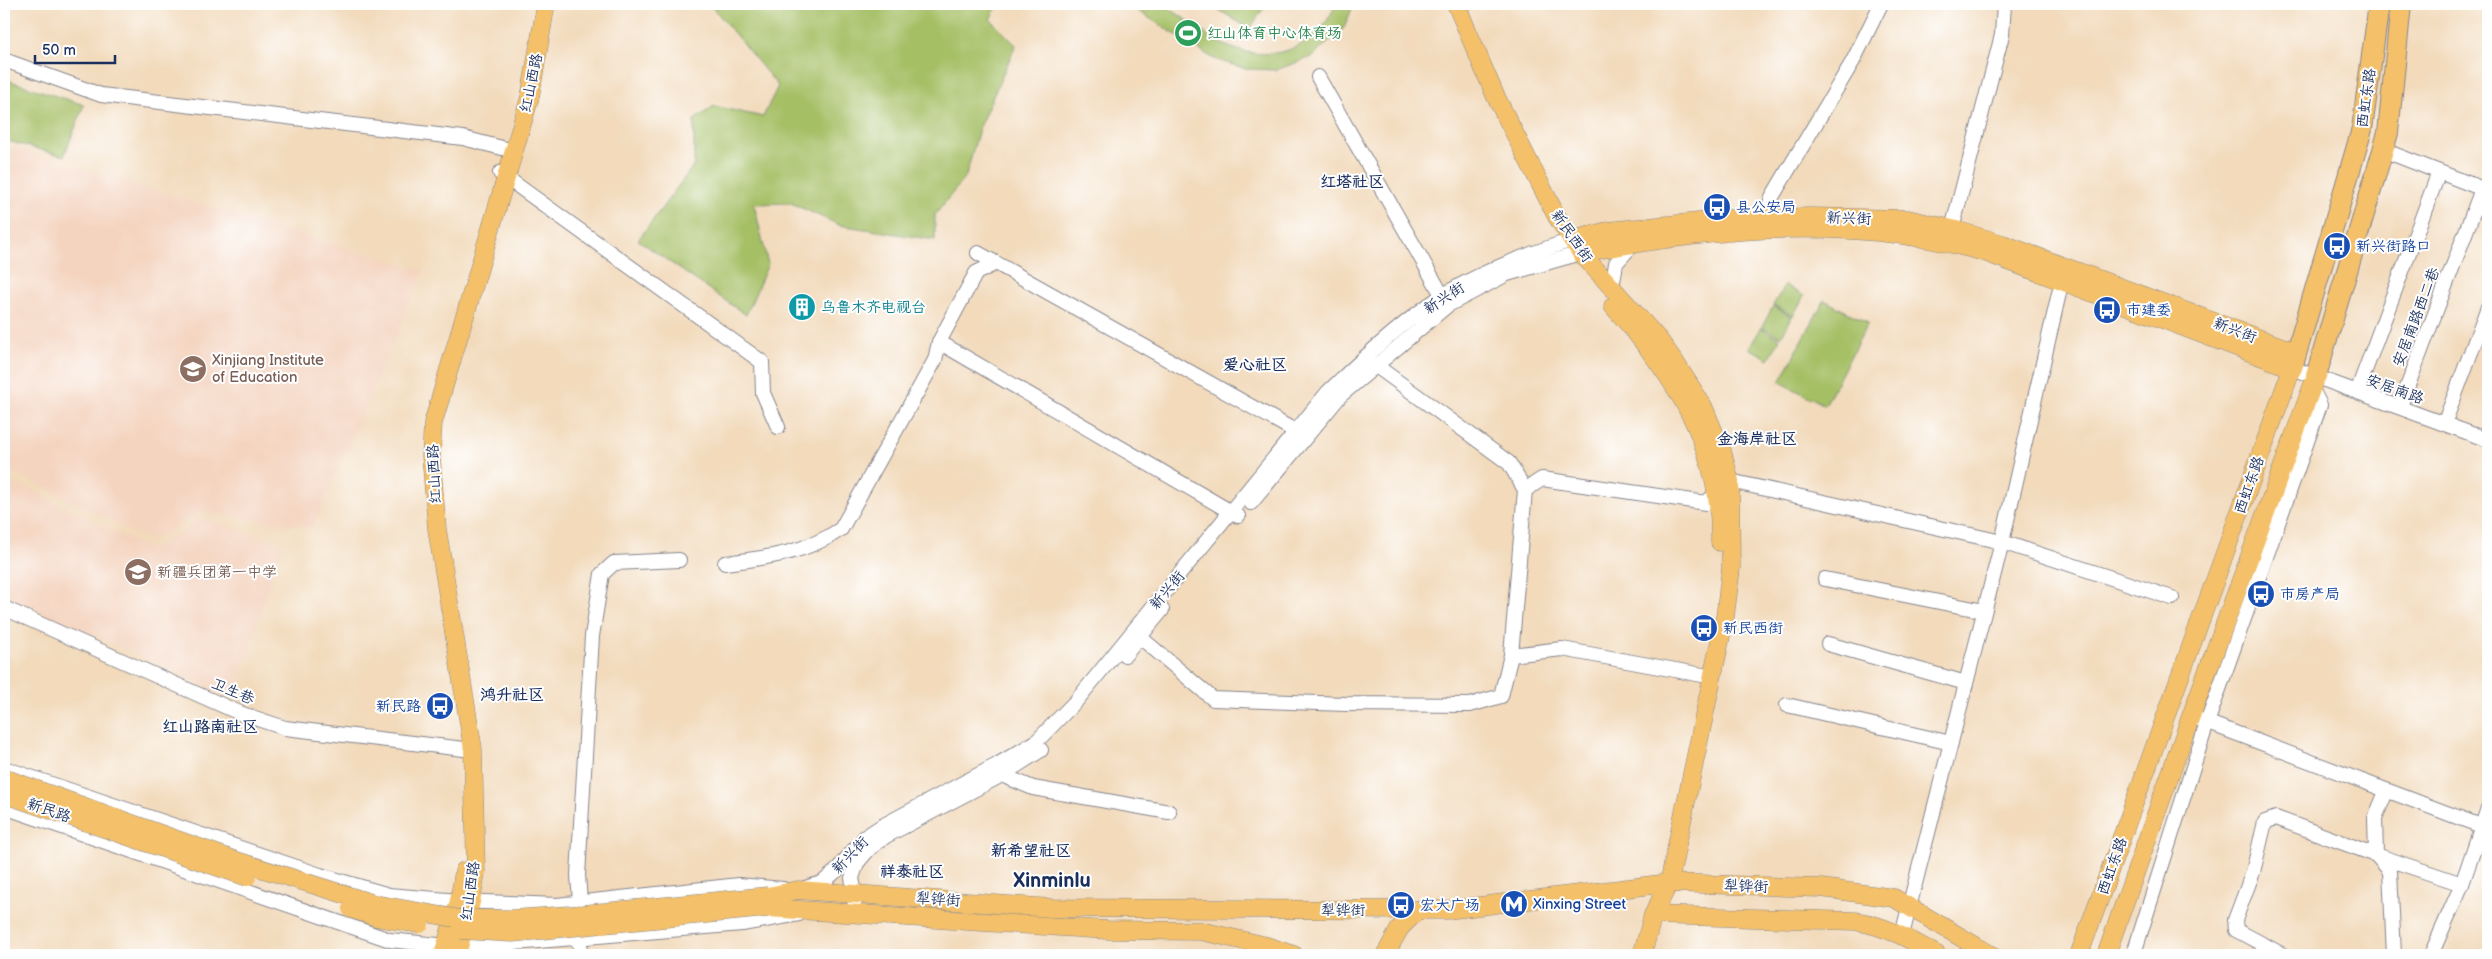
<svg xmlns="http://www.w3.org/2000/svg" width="2492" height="959" font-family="'Balsamiq Sans','LXGW WenKai TC',sans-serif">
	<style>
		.built { fill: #f4d4bf }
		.green { fill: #a5bf65; stroke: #607762 }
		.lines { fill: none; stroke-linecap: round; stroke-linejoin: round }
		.minor-casing { stroke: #86848c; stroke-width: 16 }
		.major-casing { stroke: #86848c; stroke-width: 19 }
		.highway-casing { stroke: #86848c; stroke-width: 22 }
		.minor { stroke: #fff; stroke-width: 14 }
		.major { stroke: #f4c16b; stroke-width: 18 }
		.highway { stroke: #f4c16b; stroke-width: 20 }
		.major-bridge-casing { stroke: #86848c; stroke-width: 19; stroke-linecap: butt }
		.major-bridge { stroke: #f4c16b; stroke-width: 18 }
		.labels { text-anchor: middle; stroke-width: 4; stroke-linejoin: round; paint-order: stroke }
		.leisure-label { font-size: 15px; fill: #27864d; stroke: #fff; text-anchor: start }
		.street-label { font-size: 15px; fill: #1b2f5e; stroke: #fff }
		.transit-label { font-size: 15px; fill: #164399; stroke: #fff; text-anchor: start }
		.culture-label { font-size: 15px; fill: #0d838f; stroke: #fff; text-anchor: start }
		.education-label { font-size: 15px; fill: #785e54; stroke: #fff; text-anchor: start }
		.neighbourhood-label { font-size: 16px; font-weight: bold; fill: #1b2f5e; stroke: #fff }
		.district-label { font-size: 20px; font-weight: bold; fill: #1b2f5e; stroke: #fff }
	</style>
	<rect width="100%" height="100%" fill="#fff"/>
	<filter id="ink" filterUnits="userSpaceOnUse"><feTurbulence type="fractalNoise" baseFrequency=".02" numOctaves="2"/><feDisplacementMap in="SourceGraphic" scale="10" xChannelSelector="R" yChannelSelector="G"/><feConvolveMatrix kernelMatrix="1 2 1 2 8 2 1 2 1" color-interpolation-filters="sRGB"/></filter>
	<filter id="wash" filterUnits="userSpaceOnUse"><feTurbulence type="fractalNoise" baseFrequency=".0096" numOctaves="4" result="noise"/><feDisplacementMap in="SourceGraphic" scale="20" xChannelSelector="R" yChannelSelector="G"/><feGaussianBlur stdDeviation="1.12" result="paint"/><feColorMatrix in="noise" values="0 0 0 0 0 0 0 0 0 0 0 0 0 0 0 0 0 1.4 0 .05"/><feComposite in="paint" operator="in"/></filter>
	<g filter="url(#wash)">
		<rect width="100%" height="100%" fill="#f2dabb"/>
		<g class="built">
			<polygon points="4,146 25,151 424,271 313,528 201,512 151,541 4,467"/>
			<polygon points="4,476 152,550 202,518 282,544 234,699 4,595"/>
		</g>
		<g class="green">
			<polygon points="710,4 999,4 990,19 1016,45 980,125 966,176 935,215 935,240 839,225 791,203 754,204 768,264 746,315 638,240 694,165 694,120 714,106 763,117 778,86"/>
			<path d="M 1127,4 C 1136,4 1148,2 1157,4 C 1172,6 1205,36 1222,44 C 1268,65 1315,52 1336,4 L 1354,4 L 1344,28 L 1312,57 L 1276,70 L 1246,69 L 1214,59 Z"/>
			<polygon points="1209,4 1266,4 1250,29"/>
			<polygon points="4,79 84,105 64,156 4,140"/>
			<polygon points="1785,285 1804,296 1793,316 1773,305"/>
			<polygon points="1824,300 1868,323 1825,405 1780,382"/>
			<polygon points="1773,306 1792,317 1781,337 1762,327"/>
			<polygon points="1761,328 1780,339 1769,359 1749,348"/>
		</g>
	</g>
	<g filter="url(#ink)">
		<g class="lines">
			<g class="minor-casing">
				<g id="minor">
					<polyline points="4,60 101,95 463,138 506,149"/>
					<polyline points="1318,77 1446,302"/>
					<polyline points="2383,150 2488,191"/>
					<polyline points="500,173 762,362 763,393 778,427"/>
					<polyline points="1766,218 1772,197 1853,61 1881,4"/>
					<polyline points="1952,229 2002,35 2004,4"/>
					<polyline points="978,253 1304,436"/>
					<polyline points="1612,288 1616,263 1634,243"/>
					<polyline points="939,342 1238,516"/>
					<polyline points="2292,368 2488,440"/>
					<polyline points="2360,384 2439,172"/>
					<polyline points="2402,401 2482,189"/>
					<polyline points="2447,416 2488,307"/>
					<polyline points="1525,490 1542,479 1706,503 1730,481 2002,542 2172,598"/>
					<polyline points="1251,503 1340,396 1448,305 1507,274 1581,253"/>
					<path d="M 725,563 C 765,558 807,553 841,529 L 935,360 L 939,342 L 976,273 L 996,263"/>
					<polyline points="1825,579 1984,611"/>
					<polyline points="4,608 242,714 285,728 464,749"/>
					<polyline points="1140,637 1213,699 1345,704 1470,705 1501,696 1511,655 1525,490 1509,463 1375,365"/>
					<polyline points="1828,644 1966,683"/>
					<polyline points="1125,655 1162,610"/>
					<polyline points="1511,655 1562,649 1713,677"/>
					<polyline points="1787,705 1951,743"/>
					<polyline points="2198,719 2481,826"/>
					<polyline points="4,768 320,875 389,895 459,901 557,905 739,885 783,889"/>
					<polyline points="1002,775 1033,788 1169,812"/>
					<polyline points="2386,792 2375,818 2376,855 2390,871 2394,955"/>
					<polyline points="4,807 390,940 447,946 502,944 742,924 799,914"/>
					<path d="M 805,888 L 822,883 L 836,871 L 865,837 L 882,826 L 995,766 L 1036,742 L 1077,700 L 1328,392 C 1363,358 1401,323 1442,296 C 1482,271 1528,254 1572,240"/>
					<polyline points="580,902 578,875 592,636 602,574 614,563 679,560"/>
					<polyline points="854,914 855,893 852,878 857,863 869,849 886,836 1002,775 1041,750"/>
					<polyline points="1902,935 2002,542 2062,280"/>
					<polyline points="580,937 580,955"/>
					<polyline points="2135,950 2207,723 2320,405 2312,389"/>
					<polyline points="2283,955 2236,930 2235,920 2253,872 2265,822 2276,818 2376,855 2462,884"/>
					<polyline points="2431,955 2462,884 2488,808"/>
				</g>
			</g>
			<g class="major-casing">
				<g id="major">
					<polyline points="1456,4 1495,95 1557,217 1581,253 1659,340 1675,362 1703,406 1722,451 1730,481 1731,568 1725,617 1669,883 1653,915 1642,955"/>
					<polyline points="1572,240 1608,231 1729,219 1810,217 1908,219 1952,229 2003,244 2296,352"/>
					<path d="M 1581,253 C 1713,228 1856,214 1987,253 L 2292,368 L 2079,955"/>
					<path d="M 1613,306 C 1674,375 1722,446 1720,542"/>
					<polyline points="768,896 798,890 1051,908 1418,910 1447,910 1669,883 1821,888 1894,898 1991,955"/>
					<polyline points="768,908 1107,930 1201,931 1267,946 1294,955"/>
					<path d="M 1653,915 L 1855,921 C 1886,926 1910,939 1937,955"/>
					<polyline points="443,955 459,901 464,871"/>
					<polyline points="457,955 471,902 476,873 473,749 437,529 431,456 433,423 530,97 546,4"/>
					<polyline points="1385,955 1400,928 1418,910"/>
					<polyline points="2106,955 2191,716 2316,376"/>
				</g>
			</g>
			<g class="highway-casing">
				<g id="highway">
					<polyline points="2292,368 2362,129 2379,4"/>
					<polyline points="2316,376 2388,133 2401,4"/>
				</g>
			</g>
			<use href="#minor" class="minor"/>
			<use href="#major" class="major"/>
			<use href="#highway" class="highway"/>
			<g class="major-bridge-casing">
				<g id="major-bridge">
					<polyline points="4,778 231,859 375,904 460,919 512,919 583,914 768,896"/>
					<polyline points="4,794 247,877"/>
					<polyline points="351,909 376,917 420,924"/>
					<polyline points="461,930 512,933 768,908"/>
				</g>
			</g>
			<use href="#major-bridge" class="major-bridge"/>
		</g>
	</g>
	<defs>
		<g id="stadium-disc" transform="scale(1.4375)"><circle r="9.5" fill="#2e9e5b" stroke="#fff"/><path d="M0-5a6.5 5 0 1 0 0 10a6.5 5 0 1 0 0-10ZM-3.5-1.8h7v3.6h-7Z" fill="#fff"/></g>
		<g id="bus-disc" transform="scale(1.4375)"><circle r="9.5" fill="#1a4fb4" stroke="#fff"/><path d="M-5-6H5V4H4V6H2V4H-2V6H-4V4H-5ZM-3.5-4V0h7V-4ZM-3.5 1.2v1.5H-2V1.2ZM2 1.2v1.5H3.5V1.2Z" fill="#fff"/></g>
		<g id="building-disc" transform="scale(1.4375)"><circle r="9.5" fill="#0f9aa8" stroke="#fff"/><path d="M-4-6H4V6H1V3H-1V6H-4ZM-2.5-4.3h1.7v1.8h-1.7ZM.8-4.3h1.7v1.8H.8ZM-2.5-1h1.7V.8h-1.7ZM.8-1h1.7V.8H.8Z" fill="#fff"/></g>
		<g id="university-disc" transform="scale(1.4375)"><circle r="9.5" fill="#8d6e63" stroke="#fff"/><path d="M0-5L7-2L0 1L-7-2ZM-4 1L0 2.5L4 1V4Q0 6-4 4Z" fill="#fff"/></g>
		<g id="school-disc" transform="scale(1.4375)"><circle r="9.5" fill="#8d6e63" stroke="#fff"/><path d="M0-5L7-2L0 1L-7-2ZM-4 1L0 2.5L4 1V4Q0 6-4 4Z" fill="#fff"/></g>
		<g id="metro-disc" transform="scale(1.4375)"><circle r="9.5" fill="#1a4fb4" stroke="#fff"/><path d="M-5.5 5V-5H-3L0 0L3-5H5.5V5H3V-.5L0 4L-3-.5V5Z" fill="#fff"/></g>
	</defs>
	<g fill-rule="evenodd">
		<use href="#stadium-disc" x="1188" y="33"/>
		<use href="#bus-disc" x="1717" y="207"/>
		<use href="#bus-disc" x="2337" y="246"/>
		<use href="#building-disc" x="802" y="307"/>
		<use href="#bus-disc" x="2107" y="310"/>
		<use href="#university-disc" x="193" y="369"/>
		<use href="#school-disc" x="138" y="572"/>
		<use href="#bus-disc" x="2261" y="594"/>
		<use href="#bus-disc" x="1704" y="628"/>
		<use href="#bus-disc" x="440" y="706"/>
		<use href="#metro-disc" x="1514" y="904"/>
		<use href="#bus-disc" x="1401" y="905"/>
	</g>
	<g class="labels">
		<g class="leisure-label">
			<text x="1207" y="38">红山体育中心体育场</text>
		</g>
		<g class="street-label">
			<text transform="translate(531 83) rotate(-78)" y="5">红山西路</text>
			<text transform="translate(2366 98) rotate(-82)" y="5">西虹东路</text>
			<text transform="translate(1849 218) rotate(2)" y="5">新兴街</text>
			<text transform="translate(1572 236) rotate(55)" y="5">新民西街</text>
			<text transform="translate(1444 298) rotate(-33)" y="5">新兴街</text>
			<text transform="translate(2416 317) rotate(-69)" y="5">安居南路西二巷</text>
			<text transform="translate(2235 330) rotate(21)" y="5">新兴街</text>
			<text transform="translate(2395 389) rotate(20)" y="5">安居南路</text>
			<text transform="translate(434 474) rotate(-93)" y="5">红山西路</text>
			<text transform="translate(2249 485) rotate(-70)" y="5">西虹东路</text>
			<text transform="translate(1167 590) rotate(-50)" y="5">新兴街</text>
			<text transform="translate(233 691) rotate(23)" y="5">卫生巷</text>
			<text transform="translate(49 810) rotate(19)" y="5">新民路</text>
			<text transform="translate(850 855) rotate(-46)" y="5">新兴街</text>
			<text transform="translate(2112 866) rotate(-70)" y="5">西虹东路</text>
			<text transform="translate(1746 886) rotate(2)" y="5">犁铧街</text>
			<text transform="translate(470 891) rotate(-82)" y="5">红山西路</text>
			<text transform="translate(938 899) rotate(4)" y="5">犁铧街</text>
			<text x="1343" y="915">犁铧街</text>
		</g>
		<g class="transit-label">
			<text x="1736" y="212">县公安局</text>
			<text x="2356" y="251">新兴街路口</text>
			<text x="2126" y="315">市建委</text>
			<text x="2280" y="599">市房产局</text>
			<text x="1723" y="633">新民西街</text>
			<text x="421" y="711" text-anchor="end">新民路</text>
			<text x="1533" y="909">Xinxing Street</text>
			<text x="1420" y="910">宏大广场</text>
		</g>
		<g class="culture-label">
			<text x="821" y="312">乌鲁木齐电视台</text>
		</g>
		<g class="education-label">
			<text x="212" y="365">Xinjiang Institute<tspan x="212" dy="17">of Education</tspan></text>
			<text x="157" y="577">新疆兵团第一中学</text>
		</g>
		<g class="neighbourhood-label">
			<text x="1352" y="187">红塔社区</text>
			<text x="1255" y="370">爱心社区</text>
			<text x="1757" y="444">金海岸社区</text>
			<text x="512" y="700">鸿升社区</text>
			<text x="210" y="732">红山路南社区</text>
			<text x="1031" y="856">新希望社区</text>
			<text x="912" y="877">祥泰社区</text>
		</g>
		<g class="district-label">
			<text x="1052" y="887">Xinminlu</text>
		</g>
	</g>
	<rect width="2492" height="959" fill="none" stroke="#fff" stroke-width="20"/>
	<path d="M35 55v8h80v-8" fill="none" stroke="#1b2f5e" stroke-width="2.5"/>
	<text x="42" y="55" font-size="15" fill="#1b2f5e" stroke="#ffffff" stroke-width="4" paint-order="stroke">50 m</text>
</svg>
